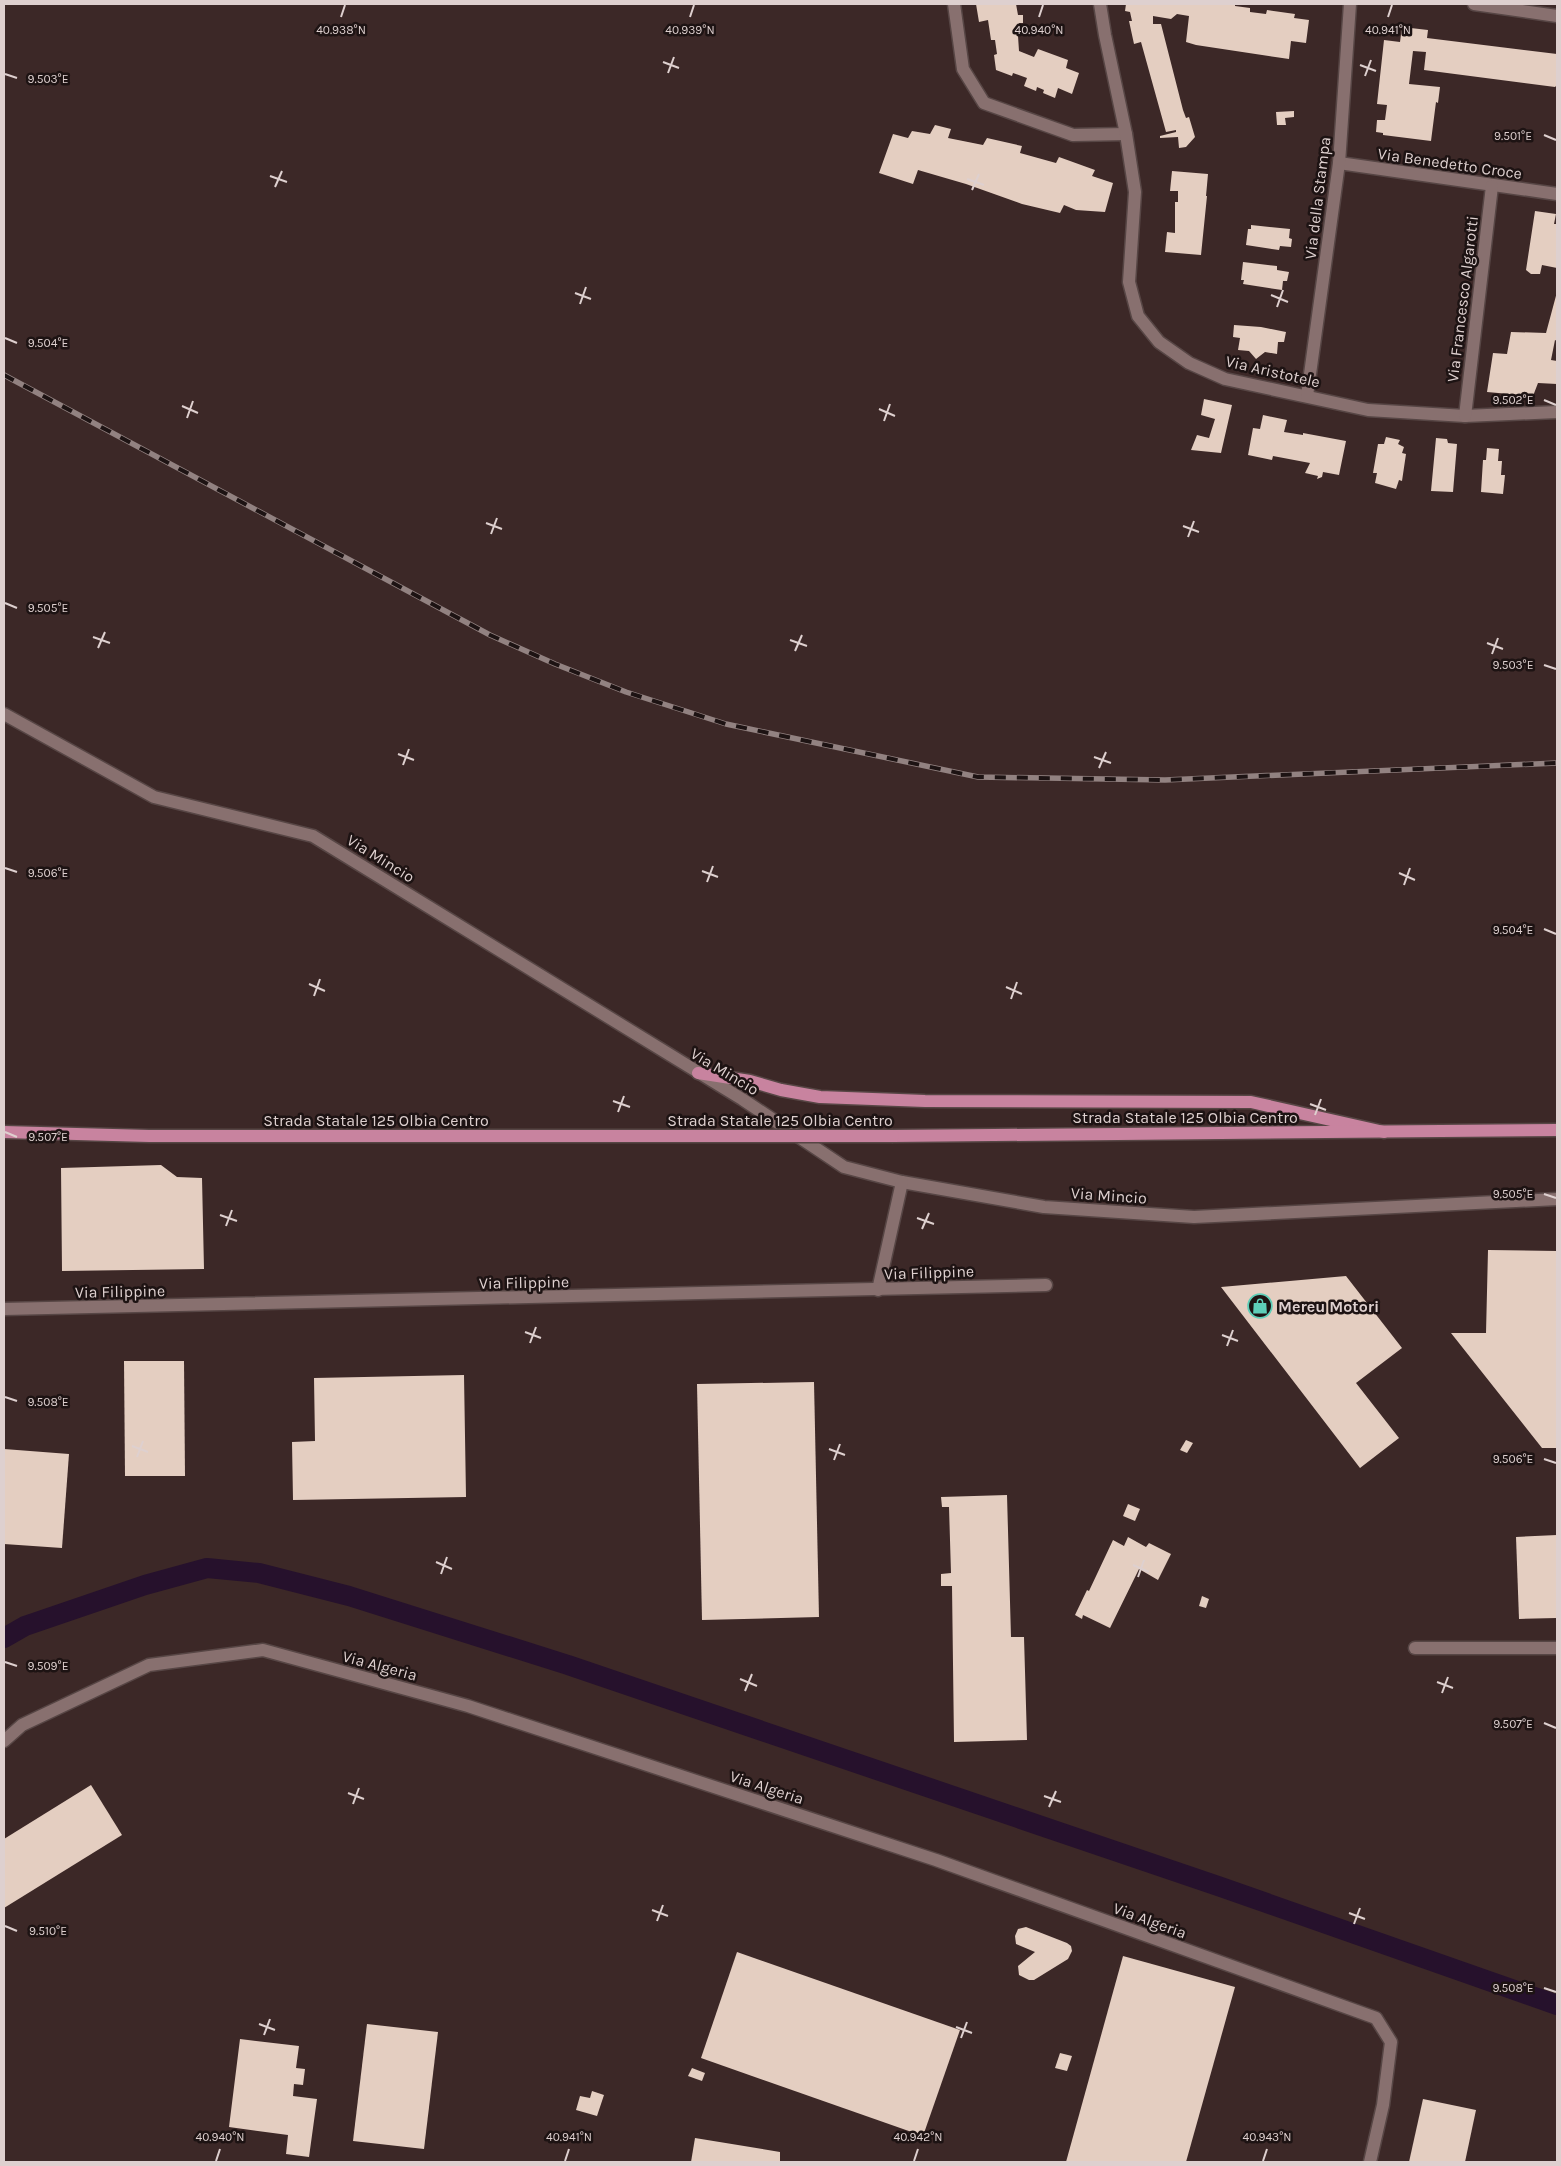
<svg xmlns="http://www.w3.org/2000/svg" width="1561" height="2166" font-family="Karla,sans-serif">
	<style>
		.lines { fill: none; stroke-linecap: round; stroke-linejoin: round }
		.canal { stroke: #26112c; stroke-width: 20 }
		.building { fill: #e4cec1 }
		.minor-casing { stroke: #574645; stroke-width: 15 }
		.major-casing { stroke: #574645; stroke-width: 15 }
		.minor { stroke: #88706f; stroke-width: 12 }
		.major { stroke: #c8839f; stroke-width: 12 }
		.rail-casing { stroke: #928281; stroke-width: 5.5 }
		.rail { stroke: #1d1313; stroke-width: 4; stroke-dasharray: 11; stroke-linecap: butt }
		.major-bridge-casing { stroke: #574645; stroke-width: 15; stroke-linecap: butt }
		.major-bridge { stroke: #c8839f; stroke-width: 12 }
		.ticks { fill: none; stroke: #ded0cf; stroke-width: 2 }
		.labels { text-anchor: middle; stroke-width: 5; stroke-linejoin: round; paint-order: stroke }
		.street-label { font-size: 16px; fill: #ded0cf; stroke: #1d1313 }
		.poi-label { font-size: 16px; font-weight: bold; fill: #ded0cf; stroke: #1d1313; text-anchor: start }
		.ticks-label { font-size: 12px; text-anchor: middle; fill: #ded0cf; stroke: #1d1313; stroke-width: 5; stroke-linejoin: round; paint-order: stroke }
	</style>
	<rect width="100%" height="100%" fill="#3c2827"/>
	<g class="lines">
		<polyline class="canal" points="4,1638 25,1626 145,1585 207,1568 259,1573 349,1596 568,1665 1218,1886 1557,2005"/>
	</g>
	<g class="building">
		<polygon points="976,4 1016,4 1018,15 1023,15 1023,23 1019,23 1021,36 1018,36 1019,51 1034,57 1038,49 1068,60 1066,68 1079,73 1072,94 1058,88 1055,98 1043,93 1044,90 1037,87 1036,91 1024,86 1027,78 1013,73 1012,76 996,70 994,55 997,54 995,40 991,40 988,20 979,22"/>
		<polygon points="1126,4 1235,4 1235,6 1250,8 1250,12 1266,14 1267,10 1295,14 1294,18 1309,20 1306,43 1291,41 1289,59 1196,45 1186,42 1189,16 1177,14 1171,19 1153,16 1153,24 1161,24 1183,110 1186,118 1189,117 1195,137 1186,147 1179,148 1178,137 1160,138 1160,136 1176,132 1176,130 1166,132 1141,42 1134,44 1129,21 1132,21 1130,12 1125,11"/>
		<polygon points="1402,27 1428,30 1427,38 1557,54 1557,85 1555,87 1424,70 1426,52 1413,51 1409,84 1440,87 1438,103 1436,102 1431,141 1383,135 1383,133 1376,132 1377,120 1385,120 1387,105 1377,104 1384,40 1400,42"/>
		<polygon points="1294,111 1294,117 1285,118 1286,125 1277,125 1276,112"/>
		<polygon points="935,125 951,129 948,138 983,145 987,138 1022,146 1020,153 1056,163 1059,157 1095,170 1092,176 1113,183 1105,212 1076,210 1064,205 1060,213 1022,204 966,184 918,170 913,184 879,173 893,134 908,138 912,131 930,134"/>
		<polygon points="1172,171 1208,174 1206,196 1207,196 1201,255 1165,252 1167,232 1175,233 1175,202 1178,202 1178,191 1170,191"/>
		<polygon points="1535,211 1556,214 1554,224 1557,224 1557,268 1542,265 1540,274 1531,274 1526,270"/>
		<polygon points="1251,225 1290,229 1289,238 1292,239 1291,247 1280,246 1279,250 1246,245 1248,229 1251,229"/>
		<polygon points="1243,262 1277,266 1277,270 1289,272 1287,281 1283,281 1282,290 1243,284 1244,280 1241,280"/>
		<polygon points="1557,292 1557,341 1555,340 1551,360 1557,361 1557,384 1538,383 1533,396 1487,392 1493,353 1507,354 1511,332 1546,333"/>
		<polygon points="1234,325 1261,327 1286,332 1284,342 1278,342 1277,354 1265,352 1256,359 1249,351 1238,350 1240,338 1233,337"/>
		<polygon points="1204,399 1232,405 1221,453 1191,450 1197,435 1209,438 1215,419 1201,415"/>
		<polygon points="1263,415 1287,420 1284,432 1303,435 1303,433 1346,441 1339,475 1323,472 1322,477 1317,479 1318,476 1305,473 1310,463 1273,456 1272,460 1248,455 1253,428 1260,429"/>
		<polygon points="1386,437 1400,440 1398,444 1404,447 1402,453 1406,454 1402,481 1399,480 1396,489 1375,483 1377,473 1373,473 1378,444 1384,444"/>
		<polygon points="1436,438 1447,439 1448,443 1457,444 1453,492 1431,491"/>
		<polygon points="1487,448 1499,449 1498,461 1502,461 1501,475 1505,475 1503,494 1481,492 1483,460 1486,460"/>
		<polygon points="161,1165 177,1177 202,1178 204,1269 62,1271 61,1168"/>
		<polygon points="1488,1250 1557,1251 1557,1448 1542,1448 1451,1333 1486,1333"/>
		<polygon points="1346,1276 1402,1348 1356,1383 1399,1438 1360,1468 1221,1287"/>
		<polygon points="124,1361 184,1361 185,1476 125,1476"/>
		<polygon points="464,1375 466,1497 293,1500 292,1442 315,1441 314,1378"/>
		<polygon points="814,1382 819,1617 702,1620 697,1384"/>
		<polygon points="1186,1440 1193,1443 1187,1453 1180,1450"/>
		<polygon points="4,1449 69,1454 62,1548 4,1544"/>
		<polygon points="1007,1495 1011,1637 1024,1637 1027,1740 954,1742 952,1586 941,1586 941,1574 951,1573 949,1507 942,1507 941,1497"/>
		<polygon points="1128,1504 1140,1509 1135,1521 1123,1516"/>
		<polygon points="1557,1535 1557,1618 1519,1619 1516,1537"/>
		<polygon points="1128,1537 1146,1547 1149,1543 1171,1554 1158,1580 1139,1569 1110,1628 1083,1615 1082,1619 1075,1615 1087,1590 1089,1591 1113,1540 1124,1546"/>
		<polygon points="1202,1596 1209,1599 1206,1608 1199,1606"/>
		<polygon points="91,1785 122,1835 4,1908 4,1839"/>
		<polygon points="1026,1927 1067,1943 1071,1946 1072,1951 1068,1959 1034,1980 1029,1980 1019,1975 1018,1966 1035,1952 1016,1944 1015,1936 1018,1929"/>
		<polygon points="737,1952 960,2030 923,2136 701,2058"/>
		<polygon points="1123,1956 1235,1987 1186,2162 1066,2162"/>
		<polygon points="367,2024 438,2032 424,2149 353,2141"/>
		<polygon points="240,2039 299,2046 296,2068 305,2069 303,2085 294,2084 293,2096 317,2099 309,2157 286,2154 288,2135 229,2127"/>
		<polygon points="1060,2053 1072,2056 1067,2071 1055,2068"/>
		<polygon points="692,2068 705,2073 702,2081 688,2076"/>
		<polygon points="592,2091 604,2095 597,2116 576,2110 580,2096 590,2098"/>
		<polygon points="1423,2099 1476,2110 1465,2162 1409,2162"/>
		<polygon points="695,2138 780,2152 780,2162 691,2162"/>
	</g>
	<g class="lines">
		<g class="minor-casing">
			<g id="minor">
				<polyline points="954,4 963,69 984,103 1073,135 1126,134"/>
				<polyline points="1100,4 1105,35 1126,134 1135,192 1129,282 1138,316 1159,342 1189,363 1225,379 1368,410 1465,416 1557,412"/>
				<polyline points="1474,4 1557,16"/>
				<polyline points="1339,163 1557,194"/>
				<polyline points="1307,396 1339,163 1350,4"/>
				<polyline points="1465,416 1492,186"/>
				<polyline points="4,714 154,797 313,836 742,1099 844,1167 902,1182 1044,1207 1194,1217 1557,1199"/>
				<polyline points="878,1290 902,1182"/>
				<polyline points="4,1309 1046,1285"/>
				<polyline points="1415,1648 1557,1648"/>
				<polyline points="4,1741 22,1725 149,1665 263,1650 468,1706 936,1860 1376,2018 1391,2042 1383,2105 1370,2162"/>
			</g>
		</g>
		<g class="major-casing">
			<g id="major">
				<polyline points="698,1073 750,1081 781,1090 820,1097 925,1101 1251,1102 1384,1132"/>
				<polyline points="893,1136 1557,1130"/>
			</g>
		</g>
		<use href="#minor" class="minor"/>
		<use href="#major" class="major"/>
		<g class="rail-casing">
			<polyline id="rail" points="4,375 490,635 555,664 626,692 726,724 978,777 1165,780 1557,763"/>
		</g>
		<use href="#rail" class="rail"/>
		<g class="major-bridge-casing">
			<polyline id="major-bridge" points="4,1132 149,1136 893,1136"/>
		</g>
		<use href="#major-bridge" class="major-bridge"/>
	</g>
	<path class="ticks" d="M 341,17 L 345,5M 690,17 L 694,5M 1039,17 L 1043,5M 1388,17 L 1392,5M 663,62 L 679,68M 1360,65 L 1376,71M 668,73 L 674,57M 5,74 L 17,78M 1365,76 L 1371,60M 1544,135 L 1556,140M 270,176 L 287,182M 967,179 L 984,185M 275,187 L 282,171M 972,190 L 979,174M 575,293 L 591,299M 1271,295 L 1288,302M 580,304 L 586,287M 1277,307 L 1283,290M 5,338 L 17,343M 1544,400 L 1556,405M 182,406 L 198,413M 879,409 L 895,416M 187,418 L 193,401M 884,421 L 890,404M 486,523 L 502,529M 1183,526 L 1199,532M 491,534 L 497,518M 1188,537 L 1194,521M 5,603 L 17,608M 93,637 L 110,643M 790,640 L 807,646M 1487,643 L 1503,649M 98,648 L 105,632M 795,651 L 802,635M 1492,654 L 1498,638M 1544,665 L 1556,669M 398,754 L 414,760M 1094,757 L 1111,763M 403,765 L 409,749M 1099,768 L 1106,752M 5,868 L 17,872M 702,871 L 718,877M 1399,873 L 1415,880M 707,882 L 713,866M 1404,885 L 1410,868M 1544,929 L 1556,934M 309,984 L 325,991M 1006,987 L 1022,994M 314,996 L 320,979M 1011,999 L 1017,982M 613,1101 L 630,1107M 1310,1104 L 1326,1110M 618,1112 L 624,1096M 1315,1115 L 1321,1099M 5,1132 L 17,1137M 1544,1194 L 1556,1198M 220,1215 L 237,1221M 917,1218 L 934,1224M 226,1226 L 232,1210M 922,1229 L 929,1213M 525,1332 L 541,1338M 1222,1335 L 1238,1341M 530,1343 L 536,1327M 1227,1346 L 1233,1330M 5,1397 L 17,1401M 132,1446 L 148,1452M 829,1449 L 845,1455M 137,1457 L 143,1441M 1544,1459 L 1556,1463M 834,1460 L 840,1444M 436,1562 L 452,1569M 1133,1565 L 1149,1572M 441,1574 L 447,1557M 1138,1577 L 1144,1560M 5,1662 L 17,1666M 740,1679 L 757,1686M 1437,1682 L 1453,1688M 745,1691 L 752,1674M 1442,1693 L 1448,1677M 1544,1723 L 1556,1728M 348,1793 L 364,1799M 1044,1796 L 1061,1802M 353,1804 L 359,1788M 1049,1807 L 1056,1791M 652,1910 L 668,1916M 1349,1913 L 1365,1919M 657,1921 L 663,1905M 1354,1924 L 1360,1908M 5,1926 L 17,1931M 1544,1988 L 1556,1992M 259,2024 L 275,2030M 956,2027 L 972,2033M 264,2035 L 270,2019M 961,2038 L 967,2022M 216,2161 L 220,2149M 565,2161 L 569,2149M 914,2161 L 918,2149M 1263,2161 L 1267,2149"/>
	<defs>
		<g id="shop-ring" transform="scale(1.25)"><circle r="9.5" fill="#1d1313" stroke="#5eceb8" stroke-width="1.5"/><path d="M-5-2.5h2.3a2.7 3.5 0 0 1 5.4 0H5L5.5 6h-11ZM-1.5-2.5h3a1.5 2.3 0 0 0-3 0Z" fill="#5eceb8"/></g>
	</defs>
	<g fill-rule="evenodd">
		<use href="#shop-ring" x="1260" y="1306"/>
	</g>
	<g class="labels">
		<g class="street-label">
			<text transform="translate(1450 163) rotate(8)" y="6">Via Benedetto Croce</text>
			<text transform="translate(1317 198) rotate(-83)" y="6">Via della Stampa</text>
			<text transform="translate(1462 299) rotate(-83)" y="6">Via Francesco Algarotti</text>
			<text transform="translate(1273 371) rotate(13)" y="6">Via Aristotele</text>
			<text transform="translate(381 858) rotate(32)" y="6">Via Mincio</text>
			<text transform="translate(725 1071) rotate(31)" y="6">Via Mincio</text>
			<text x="1185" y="1123">Strada Statale 125 Olbia Centro</text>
			<text x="376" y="1126">Strada Statale 125 Olbia Centro</text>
			<text x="780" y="1126">Strada Statale 125 Olbia Centro</text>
			<text transform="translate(1109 1195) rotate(4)" y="6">Via Mincio</text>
			<text transform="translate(929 1272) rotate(-2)" y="6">Via Filippine</text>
			<text transform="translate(524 1282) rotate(-1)" y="6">Via Filippine</text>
			<text transform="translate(120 1291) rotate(-1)" y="6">Via Filippine</text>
			<text transform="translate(380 1665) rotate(15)" y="6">Via Algeria</text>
			<text transform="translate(767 1787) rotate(18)" y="6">Via Algeria</text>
			<text transform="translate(1150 1920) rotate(20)" y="6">Via Algeria</text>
		</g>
		<g class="poi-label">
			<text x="1278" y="1312">Mereu Motori</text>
		</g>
	</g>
	<g class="ticks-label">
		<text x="341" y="34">40.938°N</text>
		<text x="690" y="34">40.939°N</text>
		<text x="1039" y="34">40.940°N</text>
		<text x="1388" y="34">40.941°N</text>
		<text x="48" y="83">9.503°E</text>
		<text x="1513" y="140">9.501°E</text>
		<text x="48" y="347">9.504°E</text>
		<text x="1513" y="404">9.502°E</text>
		<text x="48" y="612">9.505°E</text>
		<text x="1513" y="669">9.503°E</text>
		<text x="48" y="877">9.506°E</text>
		<text x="1513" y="934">9.504°E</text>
		<text x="48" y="1141">9.507°E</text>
		<text x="1513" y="1198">9.505°E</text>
		<text x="48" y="1406">9.508°E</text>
		<text x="1513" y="1463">9.506°E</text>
		<text x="48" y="1670">9.509°E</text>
		<text x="1513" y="1728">9.507°E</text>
		<text x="48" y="1935">9.510°E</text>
		<text x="1513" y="1992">9.508°E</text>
		<text x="220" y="2141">40.940°N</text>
		<text x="569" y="2141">40.941°N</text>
		<text x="918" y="2141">40.942°N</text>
		<text x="1267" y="2141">40.943°N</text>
	</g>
	<rect width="1561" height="2166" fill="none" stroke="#ded0cf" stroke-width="10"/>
</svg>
